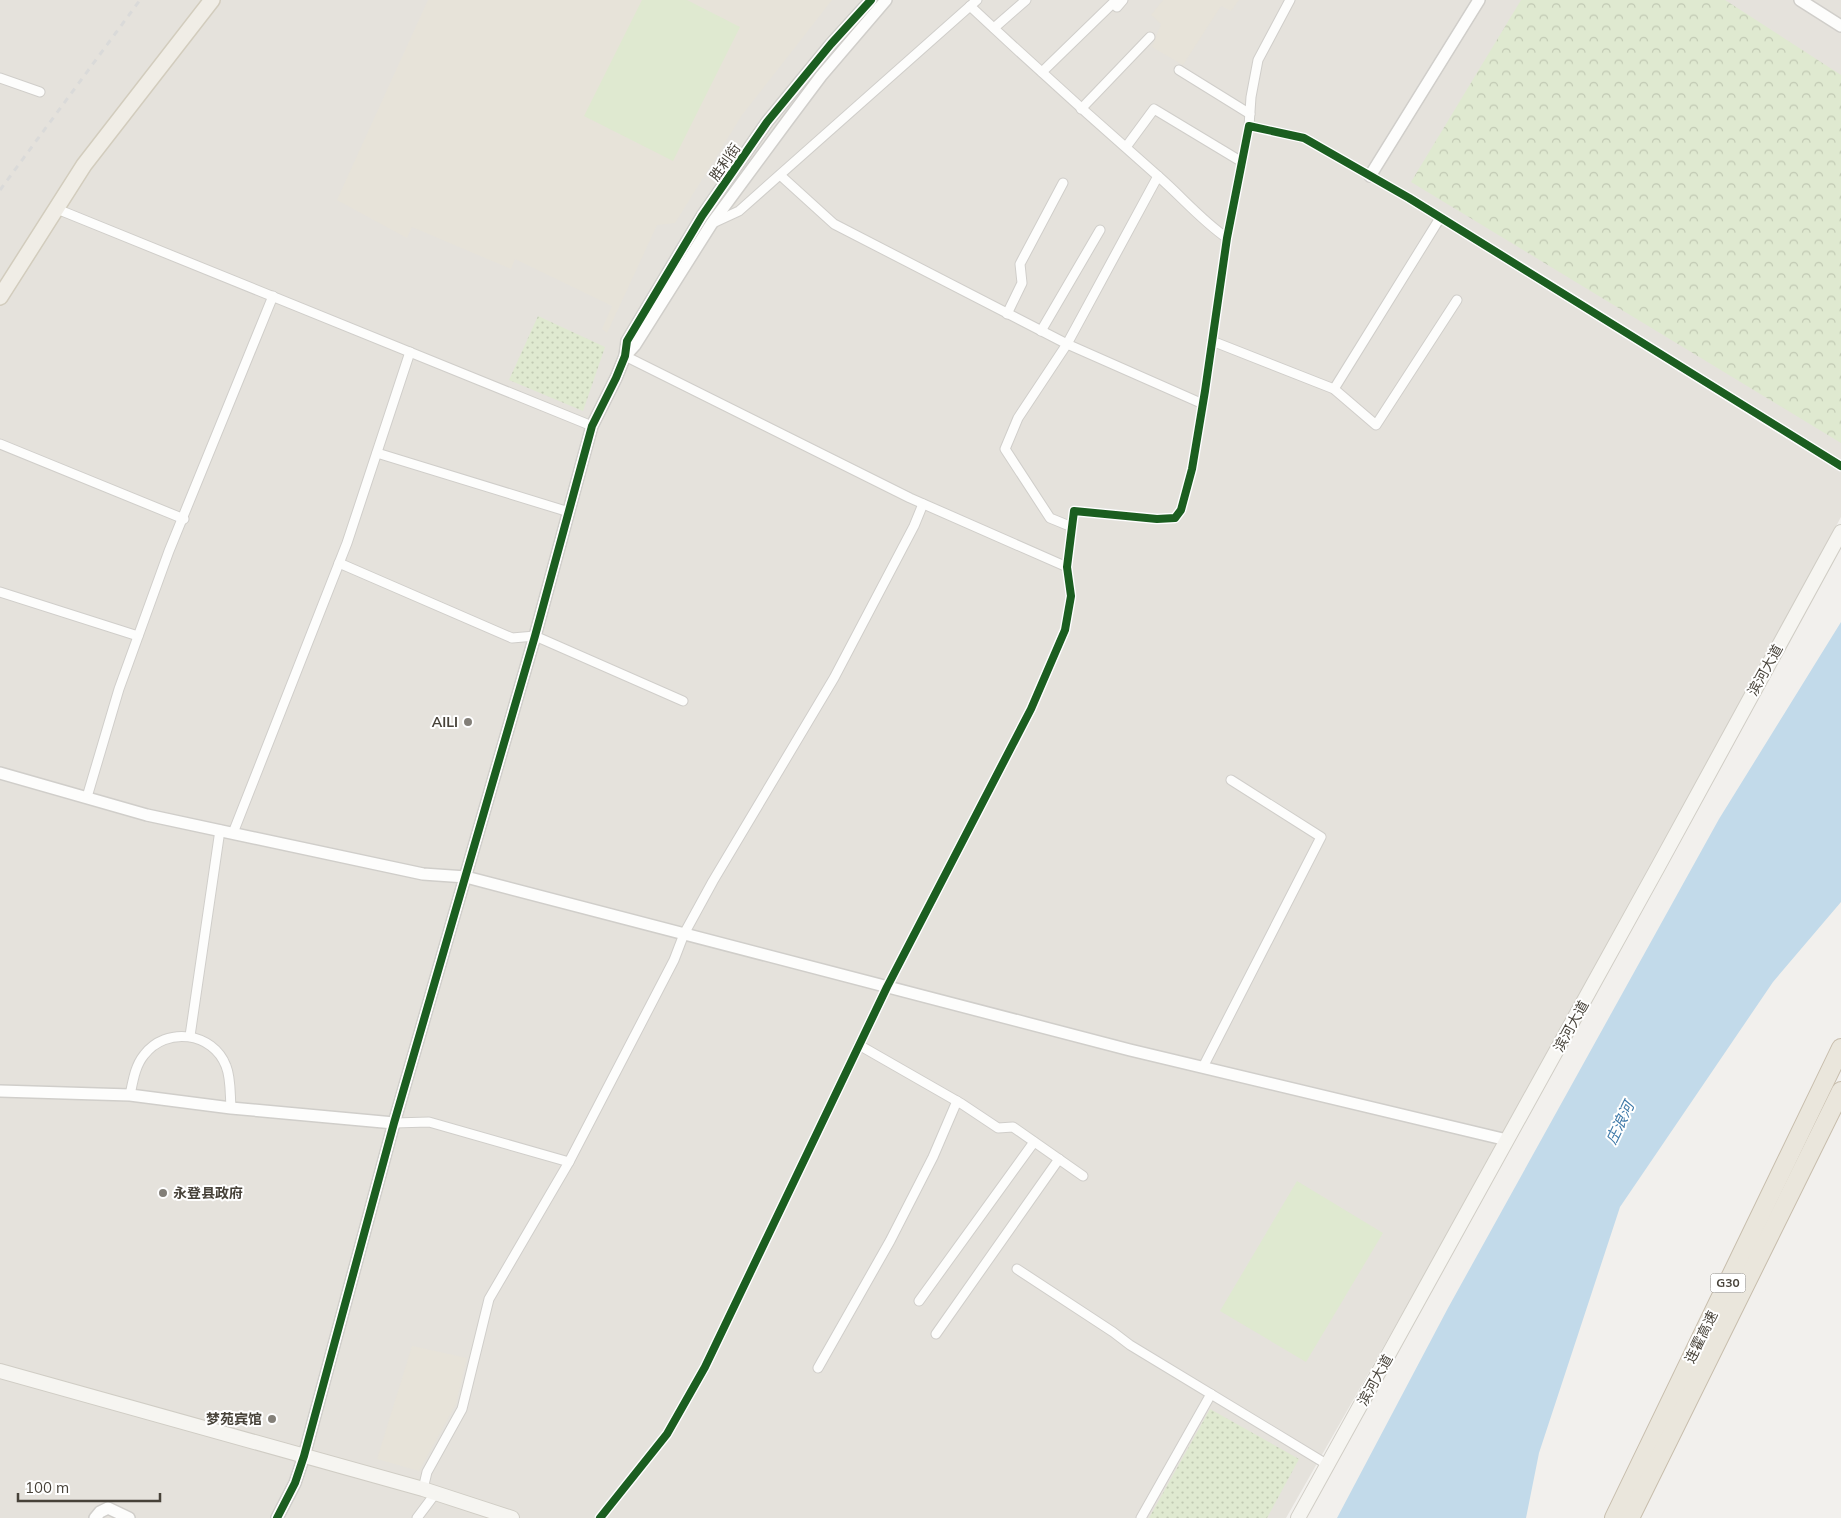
<svg xmlns="http://www.w3.org/2000/svg" width="1841" height="1518" font-family="Mulish,'Noto Sans SC',sans-serif">
	<style>
		.residential { fill: #e5e2dc }
		.education { fill: #e7e3d9 }
		.forest { fill: url(#forest-crowns) }
		.park { fill: url(#park-dots) }
		.pitch { fill: #dfe9d0 }
		.water { fill: #c2daea }
		.lines { fill: none; stroke-linecap: round; stroke-linejoin: round }
		.minor-casing { stroke: #d0ceca; stroke-width: 11 }
		.tertiary-casing { stroke: #d0ceca; stroke-width: 14 }
		.secondary-casing { stroke: #d0cdc5; stroke-width: 16 }
		.primary-casing { stroke: #d2ccbd; stroke-width: 18 }
		.motorway-casing { stroke: #c7bdac; stroke-width: 20 }
		.minor { stroke: #fdfdfc; stroke-width: 9 }
		.tertiary { stroke: #fdfdfc; stroke-width: 11 }
		.secondary { stroke: #f6f5f1; stroke-width: 14 }
		.primary { stroke: #f0ede6; stroke-width: 15 }
		.motorway { stroke: #eae6dc; stroke-width: 18 }
		.rail { stroke: #dadad9; stroke-width: 3; stroke-dasharray: 6 6; stroke-linecap: butt }
		.cycleway-casing { stroke: #fff; stroke-width: 11 }
		.cycleway { stroke: #1b5e20; stroke-width: 8 }
		.poi-dot { fill: #837f78; stroke: #fff; stroke-width: 2 }
		.labels { text-anchor: middle; stroke-width: 4; stroke-linejoin: round; paint-order: stroke }
		.shield { fill: #fff; stroke: #7e7b74; stroke-width: 1 }
		.shield-label { font-size: 12px; font-weight: bold; fill: #474239 }
		.street-label { font-size: 14px; fill: #474239; stroke: #fff }
		.poi-label { font-size: 14px; font-weight: bold; fill: #474239; stroke: #fff; text-anchor: end }
		.water-label { font-size: 15px; font-style: italic; fill: #3e79a8; stroke: #fff }
	</style>
	<defs>
		<pattern id="forest-crowns" width="20" height="18" patternUnits="userSpaceOnUse" patternTransform="scale(1.25)"><rect width="20" height="18" fill="#dfe9d0"/><path d="M2 6a3 3 0 1 1 6 0M12 15a3 3 0 1 1 6 0" fill="none" stroke="#c1c9b3"/></pattern>
		<pattern id="park-dots" width="8" height="8" patternUnits="userSpaceOnUse" patternTransform="scale(1.25)"><rect width="8" height="8" fill="#dfe9d0"/><path d="M2 2h.1M6 6h.1" fill="none" stroke="#c1c9b3" stroke-width="1.8" stroke-linecap="round"/></pattern>
	</defs>
	<rect width="100%" height="100%" fill="#f2f0ed"/>
	<polygon class="residential" points="0,0 1841,0 1841,517 1608,952 1286,1518 0,1518"/>
	<g class="education">
		<polygon points="428,0 832,0 742,115 675,223 657,225 607,333 602,329 612,306 515,259 511,269 412,227 407,238 337,200"/>
		<polygon points="1163,0 1239,0 1231,11 1221,6 1183,65 1152,47 1161,24 1151,15"/>
		<polygon points="412,1346 467,1358 456,1404 419,1471 377,1459"/>
	</g>
	<polygon class="forest" points="1521,0 1725,0 1841,75 1841,443 1411,182"/>
	<g class="park">
		<polygon points="538,316 605,347 583,411 509,380"/>
		<polygon points="1210,1409 1299,1459 1267,1518 1149,1518"/>
	</g>
	<g class="pitch">
		<polygon points="642,0 687,0 740,27 673,161 584,116"/>
		<polygon points="1297,1181 1383,1233 1306,1362 1220,1311"/>
	</g>
	<polygon class="water" points="1841,622 1841,902 1773,982 1620,1207 1539,1453 1526,1518 1337,1518 1448,1308 1719,819"/>
	<g class="lines">
		<g class="minor-casing">
			<g id="minor">
				<path d="M 970,6 C 1032,64 1095,121 1159,177 C 1182,197 1202,221 1227,238"/>
				<polyline points="994,28 1026,0"/>
				<polyline points="1179,70 1250,114"/>
				<polyline points="1042,72 1113,3 1117,7 1123,0"/>
				<polyline points="0,78 40,92"/>
				<polyline points="1081,109 1150,37"/>
				<polyline points="1249,126 1251,97 1258,60 1290,0"/>
				<polyline points="1126,147 1154,109 1242,162"/>
				<polyline points="780,175 834,224 1067,344 1203,404"/>
				<polyline points="57,209 592,426"/>
				<polyline points="713,223 739,211 977,0"/>
				<polyline points="1007,314 1022,283 1020,264 1063,183"/>
				<polyline points="1041,331 1100,230"/>
				<polyline points="1212,341 1334,389 1376,425 1457,300"/>
				<polyline points="625,356 910,498 1067,567"/>
				<polyline points="1334,389 1440,218"/>
				<polyline points="0,444 184,519"/>
				<polyline points="377,453 569,512"/>
				<polyline points="1072,527 1050,518 1005,449 1018,418 1067,344 1158,176"/>
				<polyline points="339,563 512,638 535,636 683,701"/>
				<polyline points="0,592 138,636"/>
				<polyline points="87,797 119,689 169,551 273,296"/>
				<polyline points="233,833 347,543 410,352"/>
				<polyline points="190,1036 220,830"/>
				<polyline points="859,1045 962,1104 998,1128 1013,1127 1083,1176"/>
				<polyline points="1203,1067 1321,837 1231,780"/>
				<path d="M 130,1095 C 133,1081 135,1066 144,1055 C 166,1026 213,1032 226,1066 C 231,1078 230,1094 231,1108"/>
				<polyline points="394,1123 429,1122 569,1162"/>
				<polyline points="1017,1269 1113,1332 1130,1345 1328,1465"/>
				<polyline points="919,1301 1034,1142"/>
				<polyline points="936,1334 1059,1159"/>
				<polyline points="818,1368 890,1241 933,1157 957,1101"/>
				<polyline points="423,1489 427,1472 462,1409 489,1299 569,1162 674,960 684,934 713,881 834,678 914,526 923,504"/>
				<polyline points="417,1518 435,1494"/>
				<polyline points="600,1518 667,1434 705,1367 887,987 1031,709 1065,630 1071,596 1067,567 1074,511 1157,519 1175,518 1181,510 1192,469 1205,391 1227,238 1249,126 1304,138 1409,198 1841,466"/>
				<polyline points="1141,1518 1211,1394"/>
			</g>
		</g>
		<g class="tertiary-casing">
			<g id="tertiary">
				<polyline points="1800,0 1841,26"/>
				<polyline points="1370,176 1479,0"/>
				<polyline points="625,356 635,345 712,223 788,120 821,76 886,0"/>
				<polyline points="0,773 147,815 423,874 466,877 1130,1050 1507,1140"/>
				<polyline points="0,1091 130,1095 231,1108 394,1123"/>
				<polyline points="95,1518 100,1512 108,1508 129,1518"/>
				<polyline points="277,1518 295,1483 304,1456 394,1123 535,636 592,426 616,378 625,356 627,341 702,216 767,122 831,44 871,0"/>
			</g>
		</g>
		<g class="secondary-casing">
			<g id="secondary">
				<polyline points="0,1371 423,1489 512,1518"/>
				<polyline points="1298,1518 1659,865 1841,532"/>
			</g>
		</g>
		<g class="primary-casing">
			<polyline id="primary" points="0,297 84,165 212,0"/>
		</g>
		<g class="motorway-casing">
			<g id="motorway">
				<polyline points="1614,1518 1841,1048"/>
				<polyline points="1630,1518 1841,1091"/>
			</g>
		</g>
		<use href="#minor" class="minor"/>
		<use href="#tertiary" class="tertiary"/>
		<use href="#secondary" class="secondary"/>
		<use href="#primary" class="primary"/>
		<use href="#motorway" class="motorway"/>
		<polyline class="rail" points="0,190 140,0"/>
		<g class="cycleway-casing">
			<g id="cycleway">
				<polyline points="277,1518 295,1483 304,1456 394,1123 535,636 592,426 616,378 625,356 627,341 702,216 767,122 831,44 871,0"/>
				<polyline points="600,1518 667,1434 705,1367 887,987 1031,709 1065,630 1071,596 1067,567 1074,511 1157,519 1175,518 1181,510 1192,469 1205,391 1227,238 1249,126 1304,138 1409,198 1841,466"/>
			</g>
		</g>
		<use href="#cycleway" class="cycleway"/>
	</g>
	<g class="poi-dot">
		<circle cx="468" cy="722" r="5"/>
		<circle cx="163" cy="1193" r="5"/>
		<circle cx="272" cy="1419" r="5"/>
	</g>
	<g class="labels">
		<rect class="shield" x="1710.5" y="1273.5" width="35" height="19" rx="4"/>
		<g class="shield-label">
			<text x="1728" y="1287">G30</text>
		</g>
		<g class="street-label">
			<text transform="translate(725 162) rotate(-55)" y="5">胜利街</text>
			<text transform="translate(1765 670) rotate(-61)" y="5">滨河大道</text>
			<text transform="translate(1571 1026) rotate(-61)" y="5">滨河大道</text>
			<text transform="translate(1701 1337) rotate(-64)" y="5">连霍高速</text>
			<text transform="translate(1375 1380) rotate(-61)" y="5">滨河大道</text>
		</g>
		<g class="poi-label">
			<text x="458" y="727">AILI</text>
			<text x="173" y="1198" text-anchor="start">永登县政府</text>
			<text x="262" y="1424">梦苑宾馆</text>
		</g>
		<g class="water-label">
			<text transform="translate(1620 1123) rotate(-64)" y="5">庄浪河</text>
		</g>
	</g>
	<path d="M18 1493v8h142v-8" fill="none" stroke="#474239" stroke-width="2.5"/>
	<text x="25" y="1493" font-size="15" fill="#474239" stroke="#ffffff" stroke-width="4" paint-order="stroke">100 m</text>
</svg>
